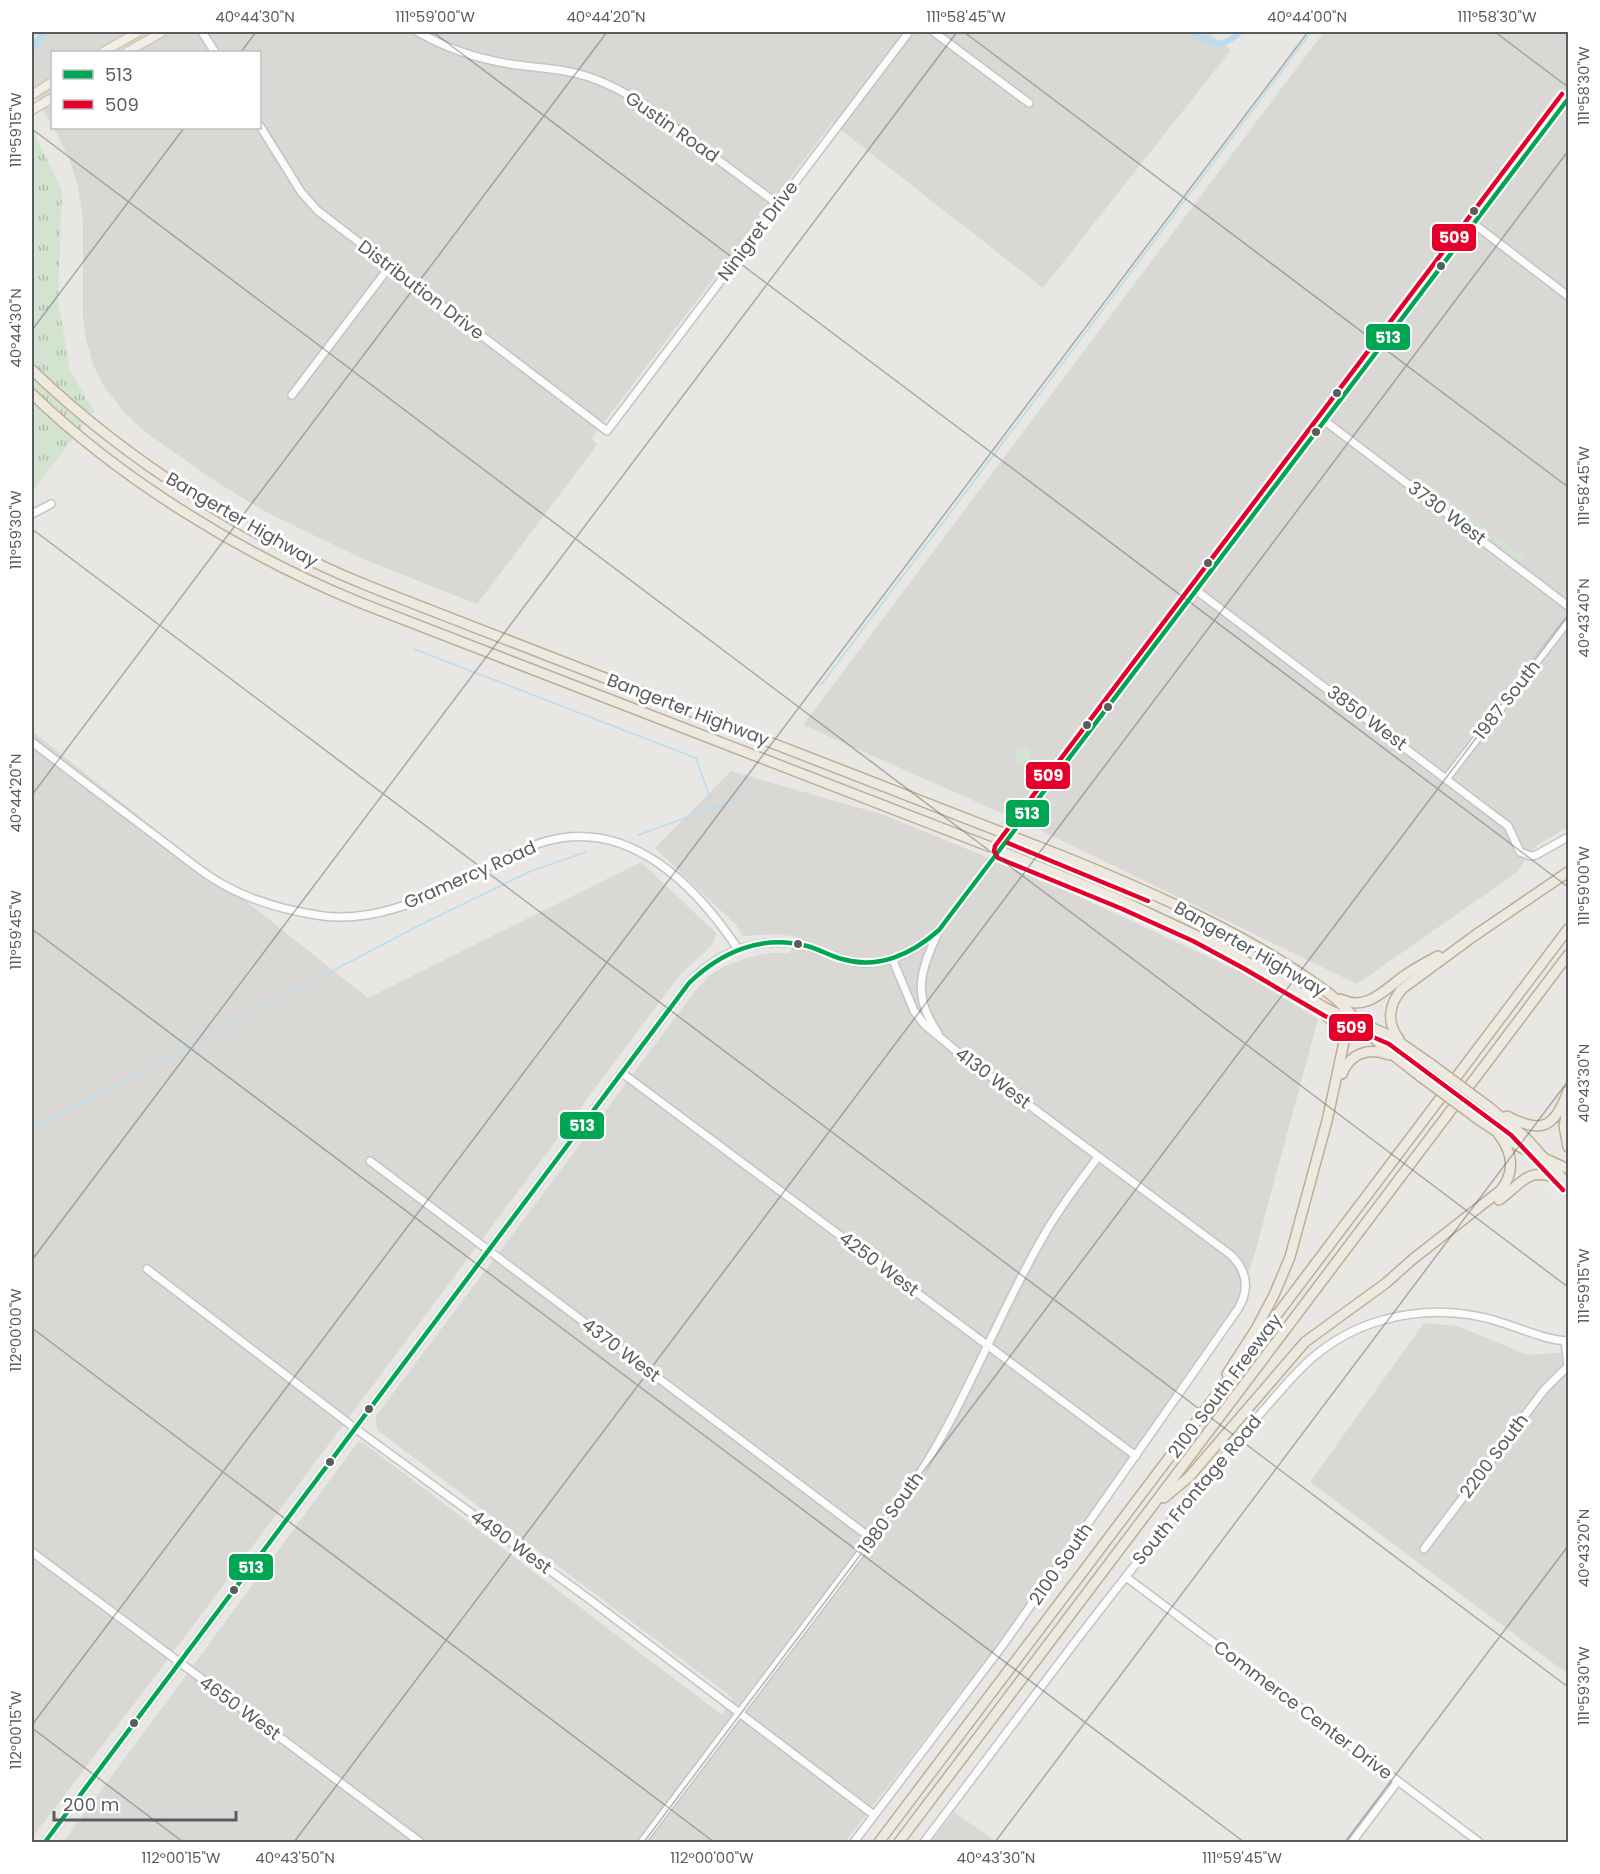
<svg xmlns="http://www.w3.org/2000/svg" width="1600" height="1874" font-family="Poppins,sans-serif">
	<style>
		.industrial { fill: #dad8d4 }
		.grass { fill: url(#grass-tufts) }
		.garden { fill: #d2e4cf }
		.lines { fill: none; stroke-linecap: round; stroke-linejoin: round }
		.stream { stroke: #b8dcf2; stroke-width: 1.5 }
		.canal { stroke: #b8dcf2; stroke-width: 6 }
		.minor-casing { stroke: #c4c4c4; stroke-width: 10 }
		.major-casing { stroke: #cfc5b3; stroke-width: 11 }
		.highway-casing { stroke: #bdae93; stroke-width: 12 }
		.minor { stroke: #fcfbfb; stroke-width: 7 }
		.major { stroke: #f0eee6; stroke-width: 8 }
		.highway { stroke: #ede9e0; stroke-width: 9 }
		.highway-bridge-casing { stroke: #bdae93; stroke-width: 12; stroke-linecap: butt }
		.highway-bridge { stroke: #ede9e0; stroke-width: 9 }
		.bus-1-casing { stroke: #fff; stroke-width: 9 }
		.bus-2-casing { stroke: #fff; stroke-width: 9 }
		.bus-1 { stroke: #00a651; stroke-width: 4.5 }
		.bus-2 { stroke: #e4002b; stroke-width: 4.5 }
		.ticks { fill: none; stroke: #595d60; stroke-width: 1.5; stroke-opacity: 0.45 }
		.bus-dot { fill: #595d60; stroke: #fff; stroke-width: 2 }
		.labels { text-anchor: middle; stroke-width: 6; stroke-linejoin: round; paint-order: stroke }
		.street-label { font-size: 18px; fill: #595d60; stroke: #fff }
		.line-badge { stroke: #fff; stroke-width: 2 }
		.badge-label { font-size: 16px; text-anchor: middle; font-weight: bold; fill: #fff }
		.neatline { fill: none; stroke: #595d60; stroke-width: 2 }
		.ticks-label { font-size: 15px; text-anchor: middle; fill: #595d60 }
	</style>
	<defs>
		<pattern id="grass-tufts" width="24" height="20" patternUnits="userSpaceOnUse" patternTransform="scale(1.5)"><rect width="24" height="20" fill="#d2e4cf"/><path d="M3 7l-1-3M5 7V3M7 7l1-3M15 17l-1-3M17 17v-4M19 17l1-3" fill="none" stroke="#adbcab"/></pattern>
	</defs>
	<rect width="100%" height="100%" fill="#e8e7e3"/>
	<g class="industrial">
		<polygon points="39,32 1207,32 1231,50 1043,288 832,123 592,438 597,445 477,604 363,559 268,513 218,483 145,432 124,412 105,388 94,367 86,340 83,318 83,219 78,187 70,161 54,128 260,128 260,52 52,52 52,126 32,90 32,41"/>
		<polygon points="1324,32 1568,32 1568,827 1536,846 1516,873 1357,984 1040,830 803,725"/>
		<polygon points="32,731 368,998 641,862 716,933 713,944 680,975 162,1667 32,1838"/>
		<polygon points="731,771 884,815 1052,884 1245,974 1318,1019 1253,1260 1240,1300 1022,1613 845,1842 63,1842 358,1442 364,1443 722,1715 733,1698 377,1430 376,1416 695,991 709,976 725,966 749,957 769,953 789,953 798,937 777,934 743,936 736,925 655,848"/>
		<polygon points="1424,1323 1457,1326 1528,1355 1568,1352 1568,1674 1310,1482"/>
		<polygon points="954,1812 996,1842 931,1842"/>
	</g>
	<g class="grass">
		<polygon points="148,32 154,32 119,52 110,52"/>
		<polygon points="32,129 62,190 58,300 70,371 94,411 32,492"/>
		<polygon points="1419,477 1422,479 1452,502 1447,504 1443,503 1418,484 1416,481"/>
		<polygon points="1462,509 1487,529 1486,531 1479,530 1461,516"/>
		<polygon points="1497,536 1525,558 1519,560 1495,541"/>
	</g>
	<circle class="garden" cx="1023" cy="755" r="8"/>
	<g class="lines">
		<g class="stream">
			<polyline points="414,649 696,758 713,807"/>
			<polyline points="821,685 1311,32"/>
			<polyline points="638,835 732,801 752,777"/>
			<polyline points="32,1129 418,926 531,871 586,852"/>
		</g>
		<g class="canal">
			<path d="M 1193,32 C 1211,46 1222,49 1240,32"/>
			<polyline points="32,49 45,32"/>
		</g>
		<g class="minor-casing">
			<g id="minor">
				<polyline points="202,32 215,52"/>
				<path d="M 418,32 C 449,50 481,60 517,65 C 542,68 565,69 589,77 C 628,90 658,115 690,139 C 720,161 749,183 779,205"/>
				<polyline points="934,32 1029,103"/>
				<polyline points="260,126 301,192 318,211 607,431 909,32"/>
				<polyline points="1474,224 1568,296"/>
				<polyline points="292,395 390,266"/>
				<polyline points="1325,421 1568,606"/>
				<polyline points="32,514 51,504"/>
				<polyline points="1197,591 1508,826 1520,852 1531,856 1536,855 1568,837"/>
				<path d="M 32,742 C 76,776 120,809 165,843 C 184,857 203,874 224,885 C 254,902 288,911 323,916 C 372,922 418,902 461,881 C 488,867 518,849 547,841 C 630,818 696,886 738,949"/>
				<polyline points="1446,779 1568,621"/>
				<path d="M 937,935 C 919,972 913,998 938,1033"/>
				<polyline points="622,1073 1136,1456"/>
				<polyline points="370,1161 872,1539"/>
				<polyline points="147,1269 356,1429 589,1599 874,1815"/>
				<polyline points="1565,1341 1568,1366"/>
				<polyline points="1424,1549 1544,1390 1568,1366"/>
				<polyline points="32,1552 420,1842"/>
				<polyline points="1126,1577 1479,1842"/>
				<path d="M 45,1842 L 689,983 C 720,950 762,935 807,946 C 823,951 838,960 855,962 C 886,967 917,951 939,930 L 1568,99"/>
				<path d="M 642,1842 L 915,1481 C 964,1406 995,1322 1039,1244 C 1056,1213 1077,1185 1098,1157"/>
				<path d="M 854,1842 L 1003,1645 L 1238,1309 C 1250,1289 1247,1271 1231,1255 L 955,1050 L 925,1025 L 914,1011 L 892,958"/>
				<path d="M 924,1842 C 1014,1724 1102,1602 1198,1488 C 1221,1460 1244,1432 1268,1405 C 1282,1389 1296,1372 1312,1358 C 1332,1341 1357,1327 1383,1320 C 1423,1309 1464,1310 1503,1323 C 1525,1330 1546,1340 1568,1341"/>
				<polyline points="1352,1842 1398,1781"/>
			</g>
		</g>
		<g class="major-casing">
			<g id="major">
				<polyline points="103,52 138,32"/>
				<polyline points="127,52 162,32"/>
				<polyline points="32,95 52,82"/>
				<polyline points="32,110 52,98"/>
			</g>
		</g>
		<g class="highway-casing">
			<g id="highway">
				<path d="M 32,370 C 128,462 247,537 371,587 L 1060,855 C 1149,891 1246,933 1323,989 C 1345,1004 1360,1025 1379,1043 C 1392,1055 1407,1066 1421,1077"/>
				<path d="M 32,394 C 122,481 245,556 361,603 L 1001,851 L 1123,901 L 1223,948 L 1329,1010 L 1389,1035 L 1431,1064"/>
				<path d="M 1340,999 C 1367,1012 1384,990 1404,976 C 1415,968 1427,962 1438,956"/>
				<path d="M 1399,1039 C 1386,1022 1389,1004 1402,989 L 1474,936 L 1568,872"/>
				<path d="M 1342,1074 C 1350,1053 1369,1047 1389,1055"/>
				<polyline points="1568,1105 1564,1126 1568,1147"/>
				<polyline points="1489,1107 1525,1137 1562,1178"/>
				<path d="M 1507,1116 C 1542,1135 1555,1127 1568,1091"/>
				<polyline points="1479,1120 1520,1147 1568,1169"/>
				<path d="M 1499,1200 C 1525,1181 1529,1164 1565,1182"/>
				<polyline points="1227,1374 1256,1329 1274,1295 1290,1257 1327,1121 1344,1042 1339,1027 1315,1006"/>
				<path d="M 1164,1498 L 1189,1477 L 1305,1342 L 1386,1283 L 1413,1259 L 1501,1190 C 1515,1172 1513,1153 1499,1135"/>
				<polyline points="879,1842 1568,929"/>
				<polyline points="899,1842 1568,955"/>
			</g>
		</g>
		<use href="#minor" class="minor"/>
		<use href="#major" class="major"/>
		<use href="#highway" class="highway"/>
		<g class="highway-bridge-casing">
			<g id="highway-bridge">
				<polyline points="1431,1064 1489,1107"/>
				<polyline points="1421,1077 1479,1120"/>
			</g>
		</g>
		<use href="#highway-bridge" class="highway-bridge"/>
		<g class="bus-1-casing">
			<path id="bus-1" d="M 45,1842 L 689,983 C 721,952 762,934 807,946 C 819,949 830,956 842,959 C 878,970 912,954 939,930 L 1568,99"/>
		</g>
		<g class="bus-2-casing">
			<g id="bus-2">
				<polyline points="1562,94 995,846 994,851 998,858 1120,908 1193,941 1243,968 1325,1016 1389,1044 1511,1135 1563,1190"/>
				<polyline points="1008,843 1148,901"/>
			</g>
		</g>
		<use href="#bus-1" class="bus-1"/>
		<use href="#bus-2" class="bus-2"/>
	</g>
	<path class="ticks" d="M 433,32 L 1568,887M 964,32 L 1568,487M 1495,32 L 1568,87M 241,52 L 256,32M 32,129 L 1568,1287M 32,330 L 184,128M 32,529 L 1568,1687M 32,795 L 607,32M 32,929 L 1244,1842M 32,1260 L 957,32M 32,1328 L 714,1842M 32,1725 L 1308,32M 32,1728 L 183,1842M 294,1842 L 1568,151M 644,1842 L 1568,616M 995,1842 L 1568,1081M 1345,1842 L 1568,1546"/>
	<g class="bus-dot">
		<circle cx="1474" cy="211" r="5"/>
		<circle cx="1441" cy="266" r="5"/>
		<circle cx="1337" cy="393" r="5"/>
		<circle cx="1316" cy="432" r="5"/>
		<circle cx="1208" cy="563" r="5"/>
		<circle cx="1108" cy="707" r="5"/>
		<circle cx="1087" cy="725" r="5"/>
		<circle cx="798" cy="944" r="5"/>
		<circle cx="369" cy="1409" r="5"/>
		<circle cx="330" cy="1462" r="5"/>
		<circle cx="234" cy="1590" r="5"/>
		<circle cx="134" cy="1723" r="5"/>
	</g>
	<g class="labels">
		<g class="street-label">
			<text transform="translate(672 127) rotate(35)" y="6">Gustin Road</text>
			<text transform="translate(758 231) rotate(-53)" y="6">Ninigret Drive</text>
			<text transform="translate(421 290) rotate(37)" y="6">Distribution Drive</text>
			<text transform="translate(1447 513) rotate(37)" y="6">3730 West</text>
			<text transform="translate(242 520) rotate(30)" y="6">Bangerter Highway</text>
			<text transform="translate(1507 700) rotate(-52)" y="6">1987 South</text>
			<text transform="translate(688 710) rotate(21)" y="6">Bangerter Highway</text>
			<text transform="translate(1367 718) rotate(37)" y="6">3850 West</text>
			<text transform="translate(470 875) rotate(-24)" y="6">Gramercy Road</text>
			<text transform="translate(1250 949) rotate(30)" y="6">Bangerter Highway</text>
			<text transform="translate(993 1078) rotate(37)" y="6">4130 West</text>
			<text transform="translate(879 1264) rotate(37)" y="6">4250 West</text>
			<text transform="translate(621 1350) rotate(37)" y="6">4370 West</text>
			<text transform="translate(1225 1386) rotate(-53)" y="6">2100 South Freeway</text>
			<text transform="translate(1494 1456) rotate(-53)" y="6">2200 South</text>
			<text transform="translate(1197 1490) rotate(-50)" y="6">South Frontage Road</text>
			<text transform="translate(891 1513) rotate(-54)" y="6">1980 South</text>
			<text transform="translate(511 1542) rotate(36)" y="6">4490 West</text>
			<text transform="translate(1061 1564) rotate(-55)" y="6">2100 South</text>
			<text transform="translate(240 1708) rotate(36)" y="6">4650 West</text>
			<text transform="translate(1303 1710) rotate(37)" y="6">Commerce Center Drive</text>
		</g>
	</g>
	<g class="line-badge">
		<rect x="1431" y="223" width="46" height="29" rx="6" fill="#e4002b"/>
		<rect x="1365" y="323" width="46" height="28" rx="6" fill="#00a651"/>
		<rect x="1025" y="761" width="46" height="29" rx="6" fill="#e4002b"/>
		<rect x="1005" y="799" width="45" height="29" rx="6" fill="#00a651"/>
		<rect x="1328" y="1013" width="46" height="29" rx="6" fill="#e4002b"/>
		<rect x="559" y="1111" width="46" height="29" rx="6" fill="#00a651"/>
		<rect x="228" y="1553" width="46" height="28" rx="6" fill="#00a651"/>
	</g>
	<g class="badge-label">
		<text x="1454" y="243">509</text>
		<text x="1388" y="343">513</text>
		<text x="1048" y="781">509</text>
		<text x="1027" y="819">513</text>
		<text x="1351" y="1033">509</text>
		<text x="582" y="1131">513</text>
		<text x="251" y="1573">513</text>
	</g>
	<rect width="1600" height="1874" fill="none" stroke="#ffffff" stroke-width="66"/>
	<rect x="51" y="51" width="210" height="78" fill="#ffffff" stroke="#bdbebf" stroke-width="1.5"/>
	<rect x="63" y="70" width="30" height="9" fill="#00a651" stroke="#bdbebf" stroke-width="1.5"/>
	<text x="105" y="81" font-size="18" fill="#595d60">513</text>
	<rect x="63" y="100" width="30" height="9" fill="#e4002b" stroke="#bdbebf" stroke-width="1.5"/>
	<text x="105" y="111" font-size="18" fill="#595d60">509</text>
	<path d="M54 1811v9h182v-9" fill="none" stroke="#595d60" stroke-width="3"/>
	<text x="63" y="1811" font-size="18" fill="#595d60" stroke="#ffffff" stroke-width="4.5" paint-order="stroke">200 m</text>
	<rect x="33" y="33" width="1534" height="1808" class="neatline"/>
	<g class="ticks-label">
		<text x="255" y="22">40°44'30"N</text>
		<text x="435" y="22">111°59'00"W</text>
		<text x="606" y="22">40°44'20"N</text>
		<text x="966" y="22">111°58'45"W</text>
		<text x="1307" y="22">40°44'00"N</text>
		<text x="1497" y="22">111°58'30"W</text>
		<text transform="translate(1584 86) rotate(-90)" y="5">111°58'30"W</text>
		<text transform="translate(16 130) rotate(-90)" y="5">111°59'15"W</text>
		<text transform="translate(16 328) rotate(-90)" y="5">40°44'30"N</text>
		<text transform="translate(1584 486) rotate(-90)" y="5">111°58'45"W</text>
		<text transform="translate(16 530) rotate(-90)" y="5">111°59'30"W</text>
		<text transform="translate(1584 618) rotate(-90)" y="5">40°43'40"N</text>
		<text transform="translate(16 793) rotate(-90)" y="5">40°44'20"N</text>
		<text transform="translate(1584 886) rotate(-90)" y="5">111°59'00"W</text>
		<text transform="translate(16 930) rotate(-90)" y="5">111°59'45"W</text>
		<text transform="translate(1584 1083) rotate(-90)" y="5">40°43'30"N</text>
		<text transform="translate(1584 1286) rotate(-90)" y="5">111°59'15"W</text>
		<text transform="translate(16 1330) rotate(-90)" y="5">112°00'00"W</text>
		<text transform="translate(1584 1548) rotate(-90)" y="5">40°43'20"N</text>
		<text transform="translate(1584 1686) rotate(-90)" y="5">111°59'30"W</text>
		<text transform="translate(16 1730) rotate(-90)" y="5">112°00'15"W</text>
		<text x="181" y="1863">112°00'15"W</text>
		<text x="295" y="1863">40°43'50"N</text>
		<text x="712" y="1863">112°00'00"W</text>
		<text x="996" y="1863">40°43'30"N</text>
		<text x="1242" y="1863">111°59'45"W</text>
	</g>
</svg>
